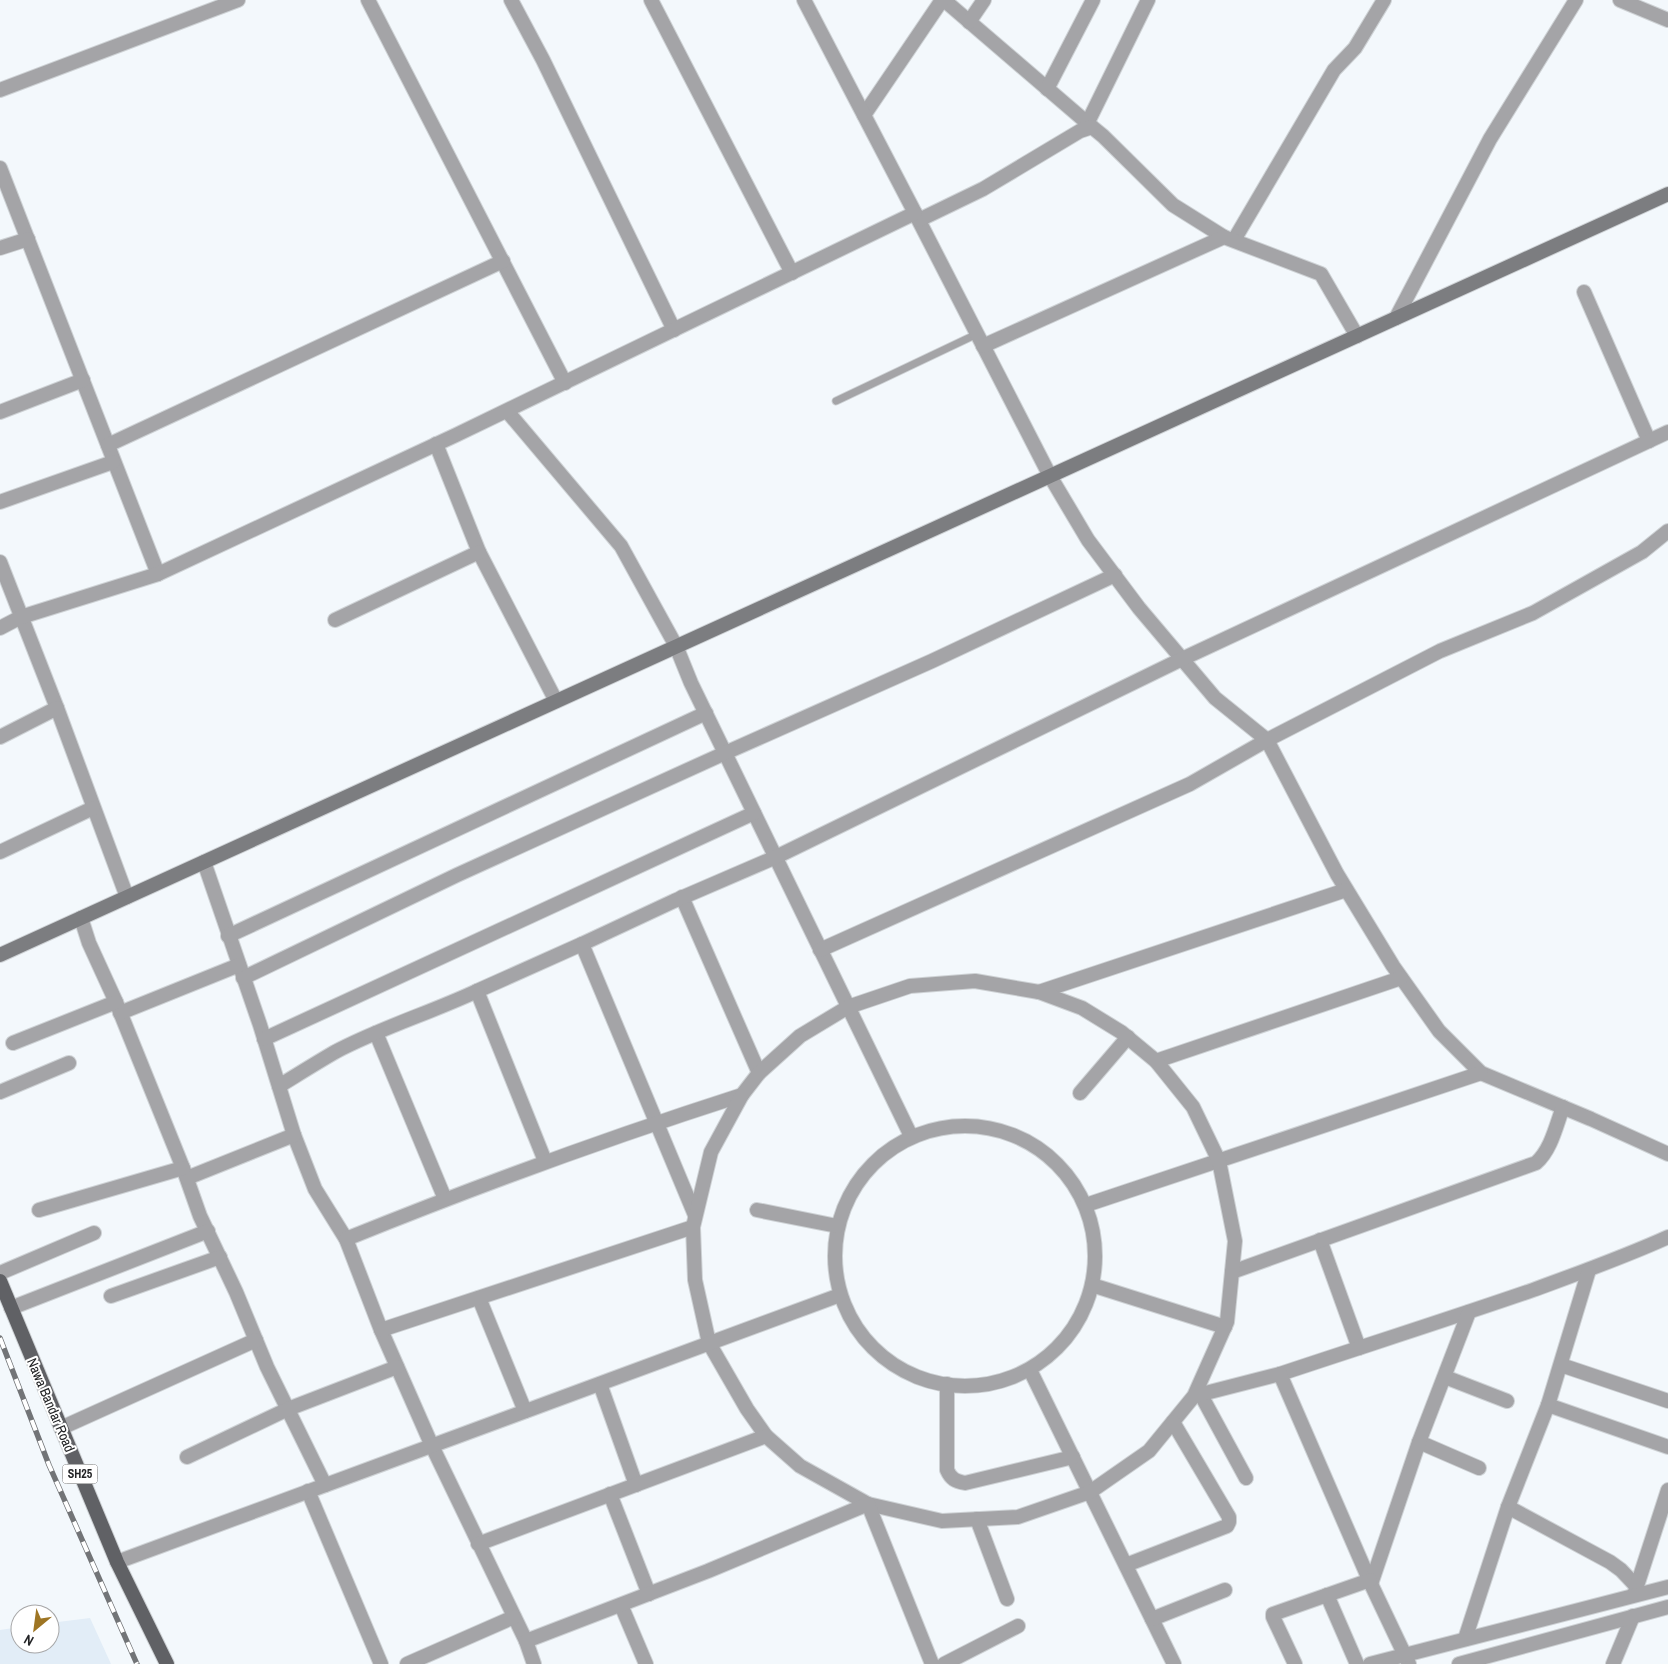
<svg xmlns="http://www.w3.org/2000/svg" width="1668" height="1664" font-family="'Archivo Narrow',sans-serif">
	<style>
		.built { fill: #e2edf7 }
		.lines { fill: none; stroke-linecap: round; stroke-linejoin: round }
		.service-casing { stroke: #ced2d5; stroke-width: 9 }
		.minor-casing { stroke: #ced2d5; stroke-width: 16 }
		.tertiary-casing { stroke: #ced2d5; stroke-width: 16 }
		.secondary-casing { stroke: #ced2d5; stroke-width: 16 }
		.primary-casing { stroke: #ced2d5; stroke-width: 16 }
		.service { stroke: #a4a4a7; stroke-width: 7 }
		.minor { stroke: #a4a4a7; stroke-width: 14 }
		.tertiary { stroke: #a4a4a7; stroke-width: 14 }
		.secondary { stroke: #7c7d80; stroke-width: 14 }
		.primary { stroke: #606165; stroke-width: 14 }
		.rail-casing { stroke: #727477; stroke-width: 5.5 }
		.rail { stroke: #fff; stroke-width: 4; stroke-dasharray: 11; stroke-linecap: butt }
		.labels { text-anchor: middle; stroke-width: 4; stroke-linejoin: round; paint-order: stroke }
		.shield { fill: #fff; stroke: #656667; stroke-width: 1 }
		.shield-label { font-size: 12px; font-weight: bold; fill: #232426 }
		.street-label { font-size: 14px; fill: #232426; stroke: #fff }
	</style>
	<rect width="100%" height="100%" fill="#f3f8fc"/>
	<polygon class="built" points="90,1618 111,1664 0,1664 0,1630 20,1627 20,1644 50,1644 50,1623"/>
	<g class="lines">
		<g class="service-casing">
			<polyline id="service" points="836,401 977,334"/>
		</g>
		<g class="minor-casing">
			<g id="minor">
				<polyline points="368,0 565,383"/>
				<polyline points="511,0 543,60 674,330"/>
				<polyline points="651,0 792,273"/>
				<polyline points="944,0 1092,127"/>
				<polyline points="1620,0 1668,20"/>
				<polyline points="969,22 984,0"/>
				<polyline points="1047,89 1093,0"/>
				<polyline points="0,90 238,0"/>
				<polyline points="864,115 942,0"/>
				<polyline points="1087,124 1148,0"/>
				<polyline points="0,168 158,574"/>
				<polyline points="915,213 1050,476 1088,540 1139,608 1215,698 1267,740 1337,874 1393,966 1439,1031 1481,1073 1591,1119 1668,1154"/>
				<polyline points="919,220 983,189 1080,131 1092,127 1103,136 1173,205 1224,237"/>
				<polyline points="1234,240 1334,70 1355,48 1384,0"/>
				<polyline points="0,248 28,239"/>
				<polyline points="1584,292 1649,441"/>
				<polyline points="1396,318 1490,139 1576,0"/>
				<polyline points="983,346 1224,237 1321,274 1357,336"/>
				<polyline points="507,411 621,546 676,646 691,683 911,1136"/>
				<polyline points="0,412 83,380"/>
				<polyline points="436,444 479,552 556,701"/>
				<polyline points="108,445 503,261"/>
				<polyline points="0,502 113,462"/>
				<polyline points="0,562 57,708 127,897"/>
				<polyline points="335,620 479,552"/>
				<polyline points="0,628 21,617 158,574 456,435 915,213 804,0"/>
				<polyline points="0,737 57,708"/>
				<polyline points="0,852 93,808"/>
				<polyline points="204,862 260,1025 294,1135 315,1189 346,1239 381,1330 432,1446 526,1641"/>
				<polyline points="682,897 759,1073"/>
				<polyline points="81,918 89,943 116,1002 183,1168 200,1216 236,1292 267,1367 325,1485"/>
				<polyline points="228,936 706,713"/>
				<polyline points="582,944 674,901 776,857 1182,659 1668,432"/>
				<polyline points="820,950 1190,784 1267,740 1440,651 1533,613 1642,552 1668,531"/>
				<polyline points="243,978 457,875 725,753 932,661 1115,575"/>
				<polyline points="477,991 582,944 695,1215"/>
				<polyline points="1039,992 1346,890"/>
				<polyline points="120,1013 239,965"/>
				<polyline points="376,1033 445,1199"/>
				<polyline points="264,1039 754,813"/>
				<polyline points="13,1043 116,1002"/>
				<polyline points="1156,1061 1401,978"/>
				<path d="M 279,1086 C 297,1075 316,1063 335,1052 C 380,1028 430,1013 477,991 L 545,1161"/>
				<polyline points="0,1092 69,1063"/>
				<polyline points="1080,1093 1128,1037"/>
				<circle cx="965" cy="1256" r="130"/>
				<polyline points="187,1178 294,1135"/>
				<polyline points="1086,1205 1481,1073"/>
				<polyline points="39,1210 183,1168"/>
				<polyline points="757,1210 837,1226"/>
				<path d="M 346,1239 C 477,1186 608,1138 742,1095"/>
				<polyline points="1320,1240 1359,1348"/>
				<path d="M 1232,1272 L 1536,1163 C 1551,1150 1556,1126 1563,1107"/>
				<polyline points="0,1273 94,1233"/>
				<polyline points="1092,1285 1225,1327"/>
				<polyline points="111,1296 220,1257"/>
				<polyline points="479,1298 525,1411"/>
				<polyline points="11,1308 208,1231"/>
				<polyline points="381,1330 693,1227"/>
				<polyline points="1561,1365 1668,1401"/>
				<polyline points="1030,1370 1174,1664"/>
				<path d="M 1280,1374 C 1364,1346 1449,1319 1533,1290 C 1579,1273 1624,1257 1668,1237"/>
				<polyline points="1445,1377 1507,1401"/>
				<polyline points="600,1384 636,1485"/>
				<path d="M 947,1384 L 947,1470 C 951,1479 955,1481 965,1483 L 1073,1457"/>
				<polyline points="1201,1395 1246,1478"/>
				<polyline points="1194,1396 1227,1322 1235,1241 1219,1161 1193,1107 1156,1061 1121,1032 1082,1008 1039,992 975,981 910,986 848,1007 800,1036 759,1073 742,1095 711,1152 693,1227 695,1280 709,1343 747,1409 766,1436 800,1466 868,1504 942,1521 1018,1517 1090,1492 1149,1451 1194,1396 1280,1374 1371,1584 1409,1664"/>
				<polyline points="1548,1405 1668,1447"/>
				<polyline points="61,1428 256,1340"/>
				<polyline points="1419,1442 1479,1468"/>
				<polyline points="187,1457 288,1409 397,1367"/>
				<polyline points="308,1491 381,1664"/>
				<polyline points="610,1494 649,1594"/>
				<polyline points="1508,1507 1610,1562 1621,1570 1637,1587"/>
				<polyline points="977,1519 1007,1599"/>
				<polyline points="478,1544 766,1436"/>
				<polyline points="117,1562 840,1295"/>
				<polyline points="1126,1565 1227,1526 1229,1522 1229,1517 1173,1422"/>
				<polyline points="1371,1584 1419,1442 1469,1312"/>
				<polyline points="1327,1595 1357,1664"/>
				<polyline points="1634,1595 1668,1490"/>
				<polyline points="621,1605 646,1664"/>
				<polyline points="1152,1619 1225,1590"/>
				<polyline points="1465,1639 1508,1507 1548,1405 1589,1270"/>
				<polyline points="407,1664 514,1617"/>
				<polyline points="534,1664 526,1641 708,1571 868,1504 932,1664"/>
				<polyline points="944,1664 1018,1626"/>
				<polyline points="1295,1664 1273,1617 1273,1614 1370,1580"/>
				<polyline points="1613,1664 1633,1616"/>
			</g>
		</g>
		<g class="tertiary-casing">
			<g id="tertiary">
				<polyline points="1370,1664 1668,1587"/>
				<polyline points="1459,1664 1668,1607"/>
			</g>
		</g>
		<g class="secondary-casing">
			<polyline id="secondary" points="0,955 1668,194"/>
		</g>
		<g class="primary-casing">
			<polyline id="primary" points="0,1281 117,1562 167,1664"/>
		</g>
		<use href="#service" class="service"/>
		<use href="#minor" class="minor"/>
		<use href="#tertiary" class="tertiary"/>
		<use href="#secondary" class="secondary"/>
		<use href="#primary" class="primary"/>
		<g class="rail-casing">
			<polyline id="rail" points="0,1338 49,1465 137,1664"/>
		</g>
		<use href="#rail" class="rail"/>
	</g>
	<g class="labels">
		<rect class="shield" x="62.5" y="1464.5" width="35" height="19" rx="4"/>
		<g class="shield-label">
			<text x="80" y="1478">SH25</text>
		</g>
		<g class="street-label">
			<text transform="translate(51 1405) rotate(67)" y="5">Nawa Bandar Road</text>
		</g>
	</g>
	<g transform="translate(35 1629) rotate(209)"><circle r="24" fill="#ffffff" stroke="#a7a7a8"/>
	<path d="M0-4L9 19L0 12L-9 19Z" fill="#9e7523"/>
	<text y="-8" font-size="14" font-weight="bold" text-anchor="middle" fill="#232426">N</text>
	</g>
</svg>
